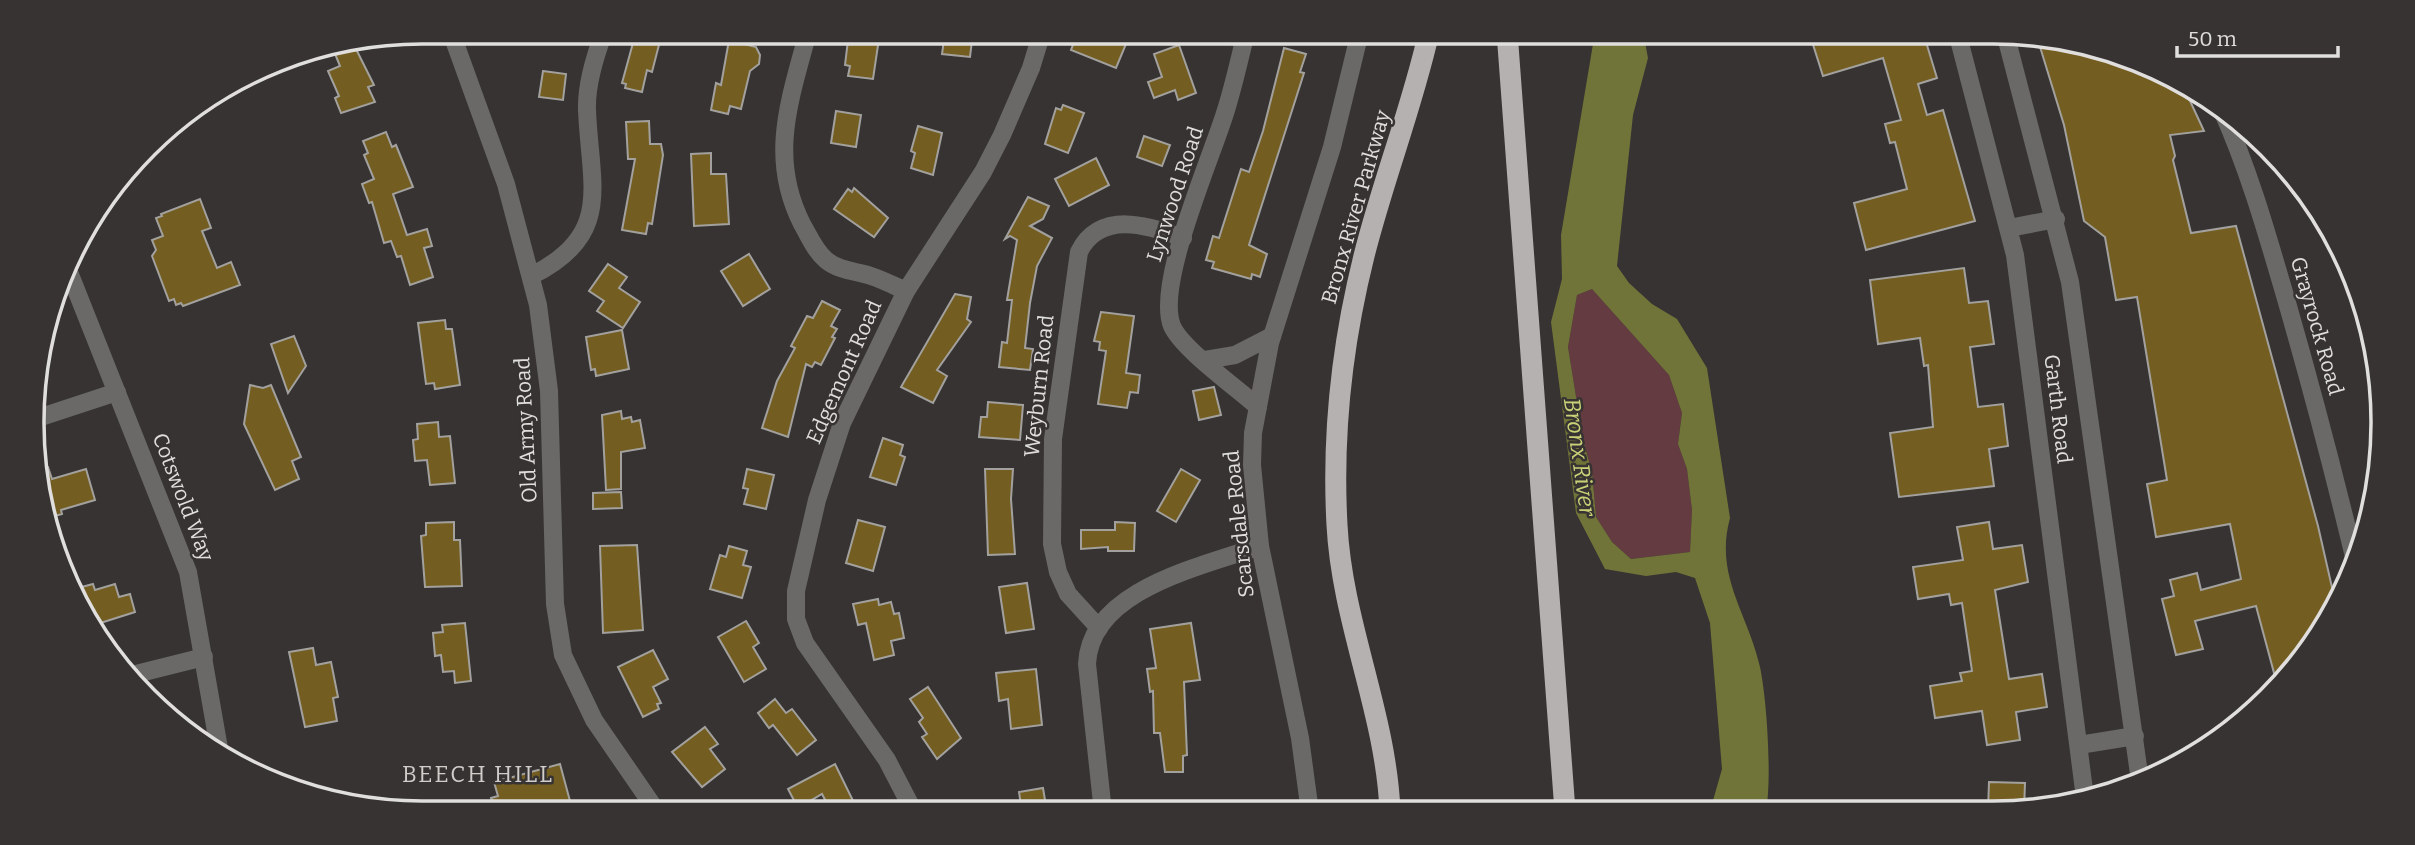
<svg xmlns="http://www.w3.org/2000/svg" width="2415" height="845" font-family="Bitter,serif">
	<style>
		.green { fill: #643b40 }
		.water { fill: #717438; fill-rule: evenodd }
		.building { fill: #745d21; stroke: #a2a19e; stroke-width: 2 }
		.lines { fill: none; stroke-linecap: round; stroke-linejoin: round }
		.minor { stroke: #6a6968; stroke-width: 18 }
		.highway { stroke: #b5b1b0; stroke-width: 21 }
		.labels { text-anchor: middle; stroke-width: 5; stroke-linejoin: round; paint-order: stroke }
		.street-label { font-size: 21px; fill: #e0dfde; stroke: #363332 }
		.water-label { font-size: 23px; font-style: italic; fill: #cad077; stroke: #363332 }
		.neighbourhood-label { font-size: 23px; letter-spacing: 2px; fill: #d0cdcb; stroke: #363332 }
		.rim { fill: none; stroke: #e0dfde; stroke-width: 3.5 }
	</style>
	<rect width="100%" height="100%" fill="#363332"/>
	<polygon class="green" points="1592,289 1669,375 1682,413 1678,444 1687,469 1692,510 1690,552 1631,559 1612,542 1596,517 1592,472 1583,440 1568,347 1577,295"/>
	<path class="water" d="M 1595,32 L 1643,32 L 1648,58 L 1633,115 L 1617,266 L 1629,283 L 1652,304 L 1677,319 L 1707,368 L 1730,518 C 1714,576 1748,613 1760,667 C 1767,700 1772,779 1766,811 L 1710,811 L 1722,769 L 1710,623 L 1695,578 L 1676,572 L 1646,576 L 1605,569 L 1576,513 L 1551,322 L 1562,279 L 1561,235 ZM 1592,289 L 1669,375 L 1682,413 L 1678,444 L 1687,469 L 1692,510 L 1690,552 L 1631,559 L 1612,542 L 1596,517 L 1592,472 L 1583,440 L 1568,347 L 1577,295 Z"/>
	<g class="building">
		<polygon points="636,32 661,37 652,72 647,70 642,92 625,88 626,84 622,83"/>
		<polygon points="849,32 880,32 873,79 848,76 850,66 845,65"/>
		<polygon points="945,32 973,32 970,57 942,54"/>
		<polygon points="1078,32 1131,32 1116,68 1071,50"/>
		<polygon points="1809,32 1923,32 1937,78 1918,84 1927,115 1943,110 1975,221 1866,250 1854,203 1907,189 1895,142 1890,143 1885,124 1901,120 1883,58 1823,76"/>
		<polygon points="2037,37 2093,45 2185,90 2204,131 2170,135 2175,156 2173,160 2191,233 2236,226 2318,526 2336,605 2331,618 2277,684 2256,606 2195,621 2203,649 2176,655 2162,599 2174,596 2170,580 2197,573 2201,590 2241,579 2230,524 2156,537 2147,484 2167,480 2137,297 2116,300 2105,237 2084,221 2064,125"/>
		<polygon points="729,40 756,47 760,55 759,64 750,71 741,109 730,106 728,114 711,110 716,83 721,85"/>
		<polygon points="354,45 374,85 368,87 375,102 341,113 335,98 339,96 328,71 340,66 333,49"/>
		<polygon points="1179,45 1196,93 1178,100 1175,90 1154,98 1148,82 1162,77 1154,54"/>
		<polygon points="1284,48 1306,54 1300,72 1304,73 1249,245 1267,254 1260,277 1252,274 1251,279 1212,268 1214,262 1206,260 1213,236 1219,238 1241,169 1249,172 1263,131"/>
		<polygon points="543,71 566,74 563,100 539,97"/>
		<polygon points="1063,105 1084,113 1068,153 1045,144 1056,108 1061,110"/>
		<polygon points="836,111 861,115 856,147 831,143"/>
		<polygon points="649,121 650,144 661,144 663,155 652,224 648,223 646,234 622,230 635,159 628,159 626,122"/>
		<polygon points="918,126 942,133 933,175 911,168 915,153 911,151"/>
		<polygon points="386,132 392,147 396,145 413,187 393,194 407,235 427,229 432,246 424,248 433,277 410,285 401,256 397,257 391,241 384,243 372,202 369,203 362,184 374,179 364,155 368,153 363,141"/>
		<polygon points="1144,136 1170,145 1162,166 1137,157"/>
		<polygon points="711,153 711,174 726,174 729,224 694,226 691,154"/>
		<polygon points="1096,158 1109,185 1069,206 1055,179"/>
		<polygon points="854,188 888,218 874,237 834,209 848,189 852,192"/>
		<polygon points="1028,197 1049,206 1043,219 1030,226 1052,238 1037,266 1030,303 1025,348 1033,349 1030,370 999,367 1002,342 1007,343 1012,300 1007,300 1017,240 1010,236 1005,239"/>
		<polygon points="200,199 211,228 202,231 217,268 231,262 240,285 183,306 181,303 176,305 174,299 169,301 152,256 156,250 152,240 163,236 156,218 162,216 161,214"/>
		<polygon points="749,254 770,289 743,306 721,271"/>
		<polygon points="608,264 627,277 619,288 640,302 623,328 597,311 604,301 589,291"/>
		<polygon points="1964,268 1969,303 1988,301 1994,344 1970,347 1978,407 2003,404 2008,446 1989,449 1994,486 1899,497 1890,433 1933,427 1928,365 1924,366 1920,338 1878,344 1870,280"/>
		<polygon points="955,294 971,297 967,319 971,322 937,370 947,376 933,403 901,387"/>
		<polygon points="822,301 840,310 831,326 837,329 832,337 835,338 821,365 815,362 812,367 806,364 788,437 762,428 777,381 795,348 791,346 807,316 813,318"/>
		<polygon points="1101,312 1134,316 1126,373 1140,375 1138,393 1130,392 1127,408 1098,404 1106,351 1099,350 1100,342 1094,341"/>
		<polygon points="445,320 446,329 452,329 460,385 435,389 434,383 426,384 418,323"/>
		<polygon points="622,330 629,369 596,376 595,369 591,370 586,337"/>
		<polygon points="294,336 306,366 288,393 271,344"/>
		<polygon points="250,385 263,388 271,385 301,457 292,461 299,479 275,490 244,424"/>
		<polygon points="1214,387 1221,415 1199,420 1193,391"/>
		<polygon points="988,402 1023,405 1020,440 979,437 981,417 987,417"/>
		<polygon points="621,411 622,419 631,417 632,422 640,420 645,448 621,452 621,489 606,490 602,415"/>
		<polygon points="438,422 439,437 450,436 455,483 430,485 427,460 415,461 413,440 418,439 417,424"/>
		<polygon points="883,438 903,445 900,455 905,457 896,485 870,477"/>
		<polygon points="48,467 52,479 86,469 95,500 61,510 62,514 44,519 41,468"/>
		<polygon points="747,469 774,475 766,509 744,504 748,489 743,488"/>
		<polygon points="985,469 1013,469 1011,499 1015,554 988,555"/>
		<polygon points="1181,469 1200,480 1176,522 1157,511"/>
		<polygon points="621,492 622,508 593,509 593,493"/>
		<polygon points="858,520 885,527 873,571 846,563"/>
		<polygon points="454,522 454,540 460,540 462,586 425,587 421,536 426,535 426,523"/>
		<polygon points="1115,522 1135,523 1134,551 1108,551 1108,547 1081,549 1081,530 1115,530"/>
		<polygon points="1989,522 1993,549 2022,545 2028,582 1995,590 2009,679 2042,674 2047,707 2016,712 2020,740 1987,745 1982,711 1935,718 1930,686 1962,681 1960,673 1972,671 1962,603 1951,605 1949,594 1918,599 1913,567 1963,560 1957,527"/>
		<polygon points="637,545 643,630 603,633 600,546"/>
		<polygon points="729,546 747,551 743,565 751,567 742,598 710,589 720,555 726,557"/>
		<polygon points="1027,583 1034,629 1006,633 999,587"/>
		<polygon points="93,584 95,590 115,584 119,597 130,594 135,612 91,626 74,589"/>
		<polygon points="878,599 879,605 891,602 894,614 899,613 904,638 891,641 894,655 874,660 866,623 858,625 853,604"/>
		<polygon points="746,621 759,643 753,647 766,669 744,682 718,637"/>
		<polygon points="465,623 471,681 455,683 454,671 443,672 441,655 435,656 433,633 443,632 442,625"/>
		<polygon points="1191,623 1200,680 1184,682 1187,755 1183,756 1183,772 1165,772 1160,733 1154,733 1153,691 1150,692 1147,669 1156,668 1150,629"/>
		<polygon points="313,648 316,665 331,662 338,697 333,698 337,721 305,727 289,652"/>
		<polygon points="653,650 668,679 653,687 661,703 657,704 659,709 643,717 618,667"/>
		<polygon points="1036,669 1042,725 1011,729 1008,699 999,701 996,673"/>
		<polygon points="928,687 961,738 937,759 922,737 927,734 919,722 923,718 910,699"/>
		<polygon points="775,699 786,713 792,709 816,740 797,755 773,725 769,728 758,713"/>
		<polygon points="705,727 718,744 710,749 725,769 702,787 672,752"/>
		<polygon points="560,764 570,801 540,809 539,806 512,813 495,813 491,798 498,796 494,782"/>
		<polygon points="835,764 859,813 832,813 822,794 798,808 788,789"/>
		<polygon points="1989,782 2025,783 2024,810 1988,810"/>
		<polygon points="1043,788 1047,812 1022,812 1019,792"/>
	</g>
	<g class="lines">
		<g class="minor">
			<polyline points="451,32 506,184 538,305 549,391 555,604 563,655 594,720 658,813"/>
			<path d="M 808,32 C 790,100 768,157 802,224 C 809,236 815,251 826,260 C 839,271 856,271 871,276 C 883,280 895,286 906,291"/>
			<polyline points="1225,32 1244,41"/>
			<path d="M 1246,32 C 1240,58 1234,84 1226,110 C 1212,157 1155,284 1172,326 C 1182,349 1237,388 1258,407"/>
			<polyline points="1957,32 2015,255 2085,798"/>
			<polyline points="2005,33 2070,282 2140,781"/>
			<path d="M 2221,108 C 2249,170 2267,234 2286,299 C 2311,386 2334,473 2355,561"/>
			<polyline points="2009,228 2056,219"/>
			<polyline points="67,267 188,572 220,754"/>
			<path d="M 531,276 C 614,235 590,186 587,110 C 586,84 595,56 604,32"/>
			<polyline points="1205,360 1235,355 1272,336"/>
			<polyline points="38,418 117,392"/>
			<path d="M 1099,628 L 1068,594 L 1058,572 L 1052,544 L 1053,439 L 1079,252 C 1100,210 1148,225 1183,238"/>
			<polyline points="132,675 204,657"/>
			<polyline points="2079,745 2135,736"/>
			<polyline points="914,812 887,760 805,643 796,619 796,591 817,500 842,423 906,291 983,172 1002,135 1031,68 1042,32"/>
			<path d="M 1103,812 L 1087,664 C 1090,589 1204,566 1260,546"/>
			<polyline points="1310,812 1300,738 1260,546 1252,465 1253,433 1270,343 1332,147 1360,32"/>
		</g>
		<g class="highway">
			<polyline points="1507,32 1565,811"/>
			<path d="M 1390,811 C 1386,713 1342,623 1337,525 C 1332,434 1342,344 1364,256 C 1383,180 1412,108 1429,32"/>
		</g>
	</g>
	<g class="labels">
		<g class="street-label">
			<text transform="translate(1175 194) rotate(-72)" y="7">Lynwood Road</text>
			<text transform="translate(1356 207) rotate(-74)" y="7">Bronx River Parkway</text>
			<text transform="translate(2317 326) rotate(74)" y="7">Grayrock Road</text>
			<text transform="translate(844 372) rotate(-66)" y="7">Edgemont Road</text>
			<text transform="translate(1039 386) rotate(-84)" y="7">Weyburn Road</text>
			<text transform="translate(2058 409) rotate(83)" y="7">Garth Road</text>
			<text transform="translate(526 430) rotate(-93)" y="7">Old Army Road</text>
			<text transform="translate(183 497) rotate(69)" y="7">Cotswold Way</text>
			<text transform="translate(1239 524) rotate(-96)" y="7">Scarsdale Road</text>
		</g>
		<g class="water-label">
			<text transform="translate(1580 457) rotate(82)" y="8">Bronx River</text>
		</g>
		<g class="neighbourhood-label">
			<text x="478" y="782">BEECH HILL</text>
		</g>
	</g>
	<path d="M0 0H2415V845H0ZM422 44H1993A378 378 0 0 1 2371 422V423A378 378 0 0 1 1993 801H422A378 378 0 0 1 44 423V422A378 378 0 0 1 422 44Z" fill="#363332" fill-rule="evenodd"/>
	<path class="rim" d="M422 44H1993A378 378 0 0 1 2371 422V423A378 378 0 0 1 1993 801H422A378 378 0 0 1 44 423V422A378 378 0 0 1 422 44Z"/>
	<path d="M2177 46v10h161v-10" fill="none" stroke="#e0dfde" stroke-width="3.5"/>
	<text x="2188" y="46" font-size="21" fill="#e0dfde" stroke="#363332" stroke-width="5" paint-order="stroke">50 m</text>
</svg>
